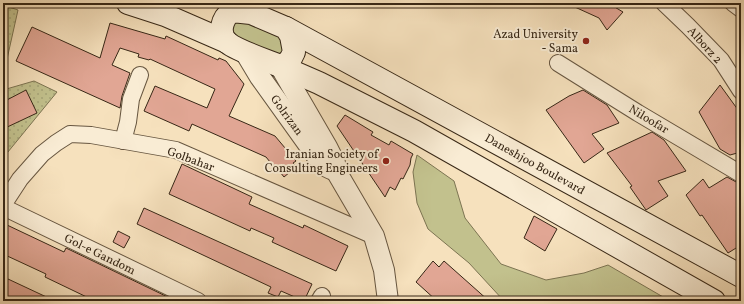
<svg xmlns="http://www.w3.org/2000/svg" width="744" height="304" font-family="Vollkorn,serif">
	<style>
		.grass { fill: #c2c18d; stroke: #7c7452 }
		.park { fill: url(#park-dots); stroke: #7c7452 }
		.building { fill: #e1a694; stroke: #372716 }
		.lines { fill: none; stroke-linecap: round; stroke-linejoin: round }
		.minor-casing { stroke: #675640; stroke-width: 18 }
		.tertiary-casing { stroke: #675640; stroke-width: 22 }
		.secondary-casing { stroke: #372716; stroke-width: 24 }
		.minor { stroke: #f9ecd4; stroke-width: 16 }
		.tertiary { stroke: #f9ecd4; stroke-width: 20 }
		.secondary { stroke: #f9ecd4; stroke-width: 22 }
		.poi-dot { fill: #8f2418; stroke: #f9ecd4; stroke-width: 1.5 }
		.labels { text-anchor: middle; stroke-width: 4; stroke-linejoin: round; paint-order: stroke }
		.poi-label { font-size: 12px; fill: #372716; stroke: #f9ecd4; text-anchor: end }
		.street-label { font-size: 12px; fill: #372716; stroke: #f9ecd4 }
	</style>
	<defs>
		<pattern id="park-dots" width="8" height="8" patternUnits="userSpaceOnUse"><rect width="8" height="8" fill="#c2c18d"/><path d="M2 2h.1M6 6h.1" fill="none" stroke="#a7a679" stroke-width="1.8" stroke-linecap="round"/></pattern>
	</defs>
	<rect width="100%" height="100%" fill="#f6e1bd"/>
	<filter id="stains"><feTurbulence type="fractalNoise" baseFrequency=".005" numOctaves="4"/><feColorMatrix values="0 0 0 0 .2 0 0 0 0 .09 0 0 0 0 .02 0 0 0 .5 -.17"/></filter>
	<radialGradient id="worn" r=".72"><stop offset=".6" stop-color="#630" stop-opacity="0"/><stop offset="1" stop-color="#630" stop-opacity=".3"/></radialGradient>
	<g class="grass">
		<polygon points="240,19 283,38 283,52 280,55 232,39 229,23"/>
		<polygon points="417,155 454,181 465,218 501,264 546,280 584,273 608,265 670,301 504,301 469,263 428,229 417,203 413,172"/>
	</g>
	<g class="park">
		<polygon points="3,5 18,10 3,77"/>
		<polygon points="34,81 57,92 3,158 3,90"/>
	</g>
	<g class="building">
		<polygon points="566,3 608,3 623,12 607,30 599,18"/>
		<polygon points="110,23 165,39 166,36 218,60 219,58 226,61 244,84 229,116 275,136 296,161 293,163 296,167 284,177 280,172 279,173 266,157 192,124 189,131 144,111 155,86 207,108 215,89 150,59 149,60 138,57 139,54 120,48 112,65 130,73 122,96 120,108 16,61 32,27 100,58"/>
		<polygon points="720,85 741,114 741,152 730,155 720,149 699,112"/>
		<polygon points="26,90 37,113 3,129 3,102"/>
		<polygon points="583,90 607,105 619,123 592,134 604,149 584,163 546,110 569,96"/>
		<polygon points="345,115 373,132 371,135 389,145 391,141 413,154 411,158 410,165 403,179 401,178 395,190 390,187 385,197 337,126"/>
		<polygon points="652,132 664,140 686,171 658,181 668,196 646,210 630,187 632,186 607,153"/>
		<polygon points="182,164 252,197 249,204 303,228 304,225 348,246 336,271 272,242 274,238 251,228 250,231 169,194"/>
		<polygon points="727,177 738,183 741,187 741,245 728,253 702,215 700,216 686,195 703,179 709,188"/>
		<polygon points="144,208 312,284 304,301 281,291 278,297 268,293 271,287 137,224"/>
		<polygon points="534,216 557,229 545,251 524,238"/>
		<polygon points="7,225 64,252 66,248 176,301 95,301 45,277 46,274 3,254 3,234"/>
		<polygon points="118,231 130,237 124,248 113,242"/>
		<polygon points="433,261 439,267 444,261 489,301 437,301 416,282"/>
		<polygon points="8,279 55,301 3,301 3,283 6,284"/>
	</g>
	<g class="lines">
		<g class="minor-casing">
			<g id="minor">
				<polyline points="664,3 688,26 721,60 741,91"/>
				<polyline points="733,3 741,9"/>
				<polyline points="558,63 638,113 741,174"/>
				<polyline points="123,141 128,122 131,99 140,75"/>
				<polyline points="3,205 20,179 42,154 56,143 70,134 91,135 176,150 374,236"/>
				<polyline points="3,207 198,301"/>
				<polyline points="319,301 322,296"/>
			</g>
		</g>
		<g class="tertiary-casing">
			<g id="tertiary">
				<polyline points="245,52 260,77 323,165 331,169"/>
				<polyline points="280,66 327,147 335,163 336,171 374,236 384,270 388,301"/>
			</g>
		</g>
		<g class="secondary-casing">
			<g id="secondary">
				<polyline points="128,3 165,15 227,42"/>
				<path d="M 232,11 L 251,13 L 286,28 L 291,36 L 294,52 L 291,58 L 287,63 L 280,66 C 268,61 238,51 228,43 C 217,34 222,18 232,11 Z"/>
				<polyline points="286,28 741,276"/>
				<polyline points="280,66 319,83 414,131 714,301"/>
			</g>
		</g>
		<use href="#minor" class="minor"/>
		<use href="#tertiary" class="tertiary"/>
		<use href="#secondary" class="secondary"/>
	</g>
	<g class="poi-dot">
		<circle cx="586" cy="41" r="4"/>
		<circle cx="386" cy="161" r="4"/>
	</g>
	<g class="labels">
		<g class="poi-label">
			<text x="578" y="38">Azad University<tspan x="578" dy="14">- Sama</tspan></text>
			<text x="378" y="158">Iranian Society of<tspan x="378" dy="14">Consulting Engineers</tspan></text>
		</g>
		<g class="street-label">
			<text transform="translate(705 45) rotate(48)" y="4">Alborz 2</text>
			<text transform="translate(287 115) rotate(54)" y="4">Golrizan</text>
			<text transform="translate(649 119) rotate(31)" y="4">Niloofar</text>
			<text transform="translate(191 159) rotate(20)" y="4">Golbahar</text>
			<text transform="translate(535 164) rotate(29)" y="4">Daneshjoo Boulevard</text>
			<text transform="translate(100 254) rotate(26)" y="4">Gol-e Gandom</text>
		</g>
	</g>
	<rect width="744" height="304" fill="none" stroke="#f6e1bd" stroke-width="16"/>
	<rect x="4" y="4" width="736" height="296" fill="none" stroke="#372716" stroke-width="2"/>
	<rect x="8" y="8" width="728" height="288" fill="none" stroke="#372716"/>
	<rect width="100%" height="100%" filter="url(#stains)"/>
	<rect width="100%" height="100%" fill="url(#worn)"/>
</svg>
